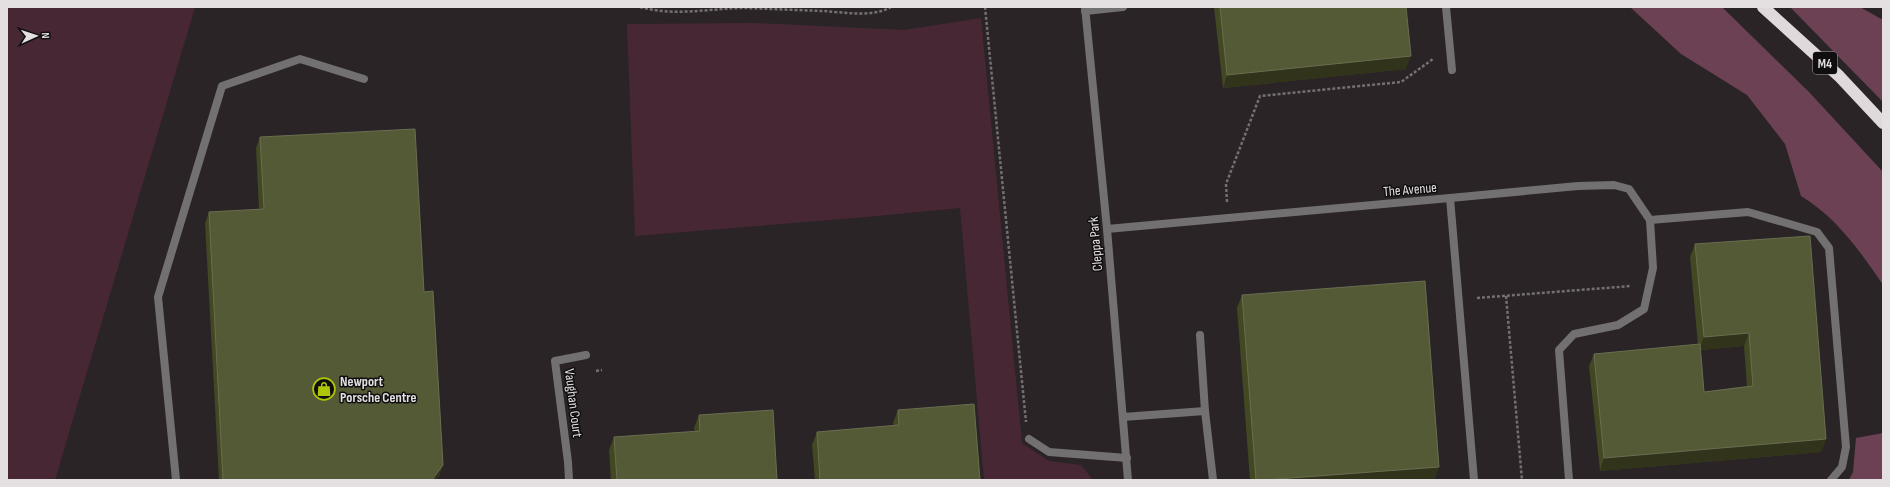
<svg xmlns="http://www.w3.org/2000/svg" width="1890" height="487" font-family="'Sofia Sans Condensed',sans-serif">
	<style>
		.green { fill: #482735 }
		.forest { fill: #6b4153 }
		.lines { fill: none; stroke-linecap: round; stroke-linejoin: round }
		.path { stroke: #746f71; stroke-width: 2.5; stroke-dasharray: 3 2; stroke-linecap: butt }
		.lane { stroke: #737071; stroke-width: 8 }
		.street { stroke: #737071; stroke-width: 8 }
		.highway { stroke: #e0d9dc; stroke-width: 12 }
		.wall { fill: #424821; fill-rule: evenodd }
		.shaded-wall { fill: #31331b }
		.building { fill: #545936; stroke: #6a6e51 }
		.labels { text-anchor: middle; stroke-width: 3; stroke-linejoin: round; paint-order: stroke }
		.shield { fill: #100e0f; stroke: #a4a1a3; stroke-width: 1 }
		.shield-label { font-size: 13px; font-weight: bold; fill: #e4e0e2 }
		.street-label { font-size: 14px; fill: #e4e0e2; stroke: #100e0f }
		.poi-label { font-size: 14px; font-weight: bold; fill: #e4e0e2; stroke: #100e0f; text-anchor: start }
	</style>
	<rect width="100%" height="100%" fill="#2a2426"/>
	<g class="green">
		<polygon points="7,7 195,7 55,480 7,480"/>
		<polygon points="981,18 1022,443 1049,461 1081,465 1093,480 984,480 960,208 855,218 635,236 627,24 755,23 904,30"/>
	</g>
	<g class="forest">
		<path d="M 1630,7 L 1722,7 L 1809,92 L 1883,172 L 1883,285 C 1860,251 1836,217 1801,196 L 1785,144 L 1747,95 L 1681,54 Z"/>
		<polygon points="1790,7 1860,7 1883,20 1883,102"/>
		<polygon points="1883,433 1883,480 1849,480 1853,472 1856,438"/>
	</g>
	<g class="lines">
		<g class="path">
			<path d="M 640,7 C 676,17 710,8 746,8 C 771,9 797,10 822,11 C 844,12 872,18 891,7"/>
			<polyline points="985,7 1026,422"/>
			<polyline points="1227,202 1226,184 1260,96 1401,82 1433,59"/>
			<polyline points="1506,296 1522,480"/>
			<polyline points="1477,298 1631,286"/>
			<polyline points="596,371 602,370"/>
		</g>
		<g class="lane">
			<polyline points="1085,11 1123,7"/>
			<polyline points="1650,220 1748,212 1817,232 1829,248 1846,447 1842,467 1831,480"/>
			<polyline points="1200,335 1205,411 1213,480"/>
			<polyline points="1123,417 1205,411"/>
			<polyline points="1029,439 1049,452 1127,458"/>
			<polyline points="176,480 158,297 222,86 300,59 364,79"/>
			<polyline points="1474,480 1450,198 1578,186 1614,185 1629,189 1650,220 1653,268 1644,309 1618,325 1574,334 1559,350 1569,480"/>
		</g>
		<g class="street">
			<polyline points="1085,7 1107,229 1128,480"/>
			<polyline points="1446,7 1452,70"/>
			<polyline points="1107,229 1450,198"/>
			<polyline points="569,480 568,462 555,361 586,355"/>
		</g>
		<polyline class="highway" points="1763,7 1839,76 1883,123"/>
	</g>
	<g class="wall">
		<polygon points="1214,7 1406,7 1406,69 1223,88"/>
		<polygon points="260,137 424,292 443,465 439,476 436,480 219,480 205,223 209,212 259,209 256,148"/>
		<path d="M 1695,244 L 1826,439 L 1821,452 L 1600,471 L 1589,366 L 1594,354 L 1698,345 L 1690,257 ZM 1744,346 L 1747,386 L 1704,392 L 1700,350 Z"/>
		<polygon points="1242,295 1435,479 1426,480 1250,480 1237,308"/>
		<polygon points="898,410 980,480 815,480 812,445 817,432 894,426 893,423"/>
		<polygon points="699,415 777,480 611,480 609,450 614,437 695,432 694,428"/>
	</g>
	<g class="shaded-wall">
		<polygon points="1411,56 1406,69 1223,88 1227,75"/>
		<polygon points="1749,333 1744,346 1699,350 1704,337"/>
		<polygon points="1826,439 1821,452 1600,471 1604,458"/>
		<polygon points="443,465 439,476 436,480 432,480"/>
		<polygon points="1439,467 1435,479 1426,480 1264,480"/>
	</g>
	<g class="building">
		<polygon points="1220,7 1406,7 1411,56 1227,75"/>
		<polygon points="415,129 424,292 433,291 443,465 432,480 223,480 209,212 264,209 260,137"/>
		<polygon points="1810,236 1826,439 1604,458 1594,354 1700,344 1704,392 1753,386 1749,333 1704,337 1695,244"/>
		<polygon points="1425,281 1439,467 1264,480 1256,480 1242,295"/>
		<polygon points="974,404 980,480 820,480 817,432 899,425 898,410"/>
		<polygon points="773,410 777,480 617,480 614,437 700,431 699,415"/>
	</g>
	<defs>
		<g id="shop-ring" transform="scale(1.15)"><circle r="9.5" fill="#100e0f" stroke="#afc507" stroke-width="1.5"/><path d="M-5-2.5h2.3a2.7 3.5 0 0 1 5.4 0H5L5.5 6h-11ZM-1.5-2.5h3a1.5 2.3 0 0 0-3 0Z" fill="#afc507"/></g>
	</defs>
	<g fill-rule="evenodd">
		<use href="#shop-ring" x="324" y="389"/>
	</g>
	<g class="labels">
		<rect class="shield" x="1813" y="52" width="24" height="22" rx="3"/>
		<g class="shield-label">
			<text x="1825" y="68">M4</text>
		</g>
		<g class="street-label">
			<text transform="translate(1410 189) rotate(-5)" y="5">The Avenue</text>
			<text transform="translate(1095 244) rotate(-95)" y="5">Cleppa Park</text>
			<text transform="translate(574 403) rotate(83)" y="5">Vaughan Court</text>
		</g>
		<g class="poi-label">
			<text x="340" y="386">Newport<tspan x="340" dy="16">Porsche Centre</tspan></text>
		</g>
	</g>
	<rect width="1890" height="487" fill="none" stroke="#e4e0e2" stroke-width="16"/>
	<g transform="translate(36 36) rotate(87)" stroke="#100e0f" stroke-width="3" paint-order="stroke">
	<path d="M0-3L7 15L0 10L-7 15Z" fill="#e4e0e2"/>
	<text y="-6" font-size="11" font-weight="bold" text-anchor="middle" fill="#e4e0e2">N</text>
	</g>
</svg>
